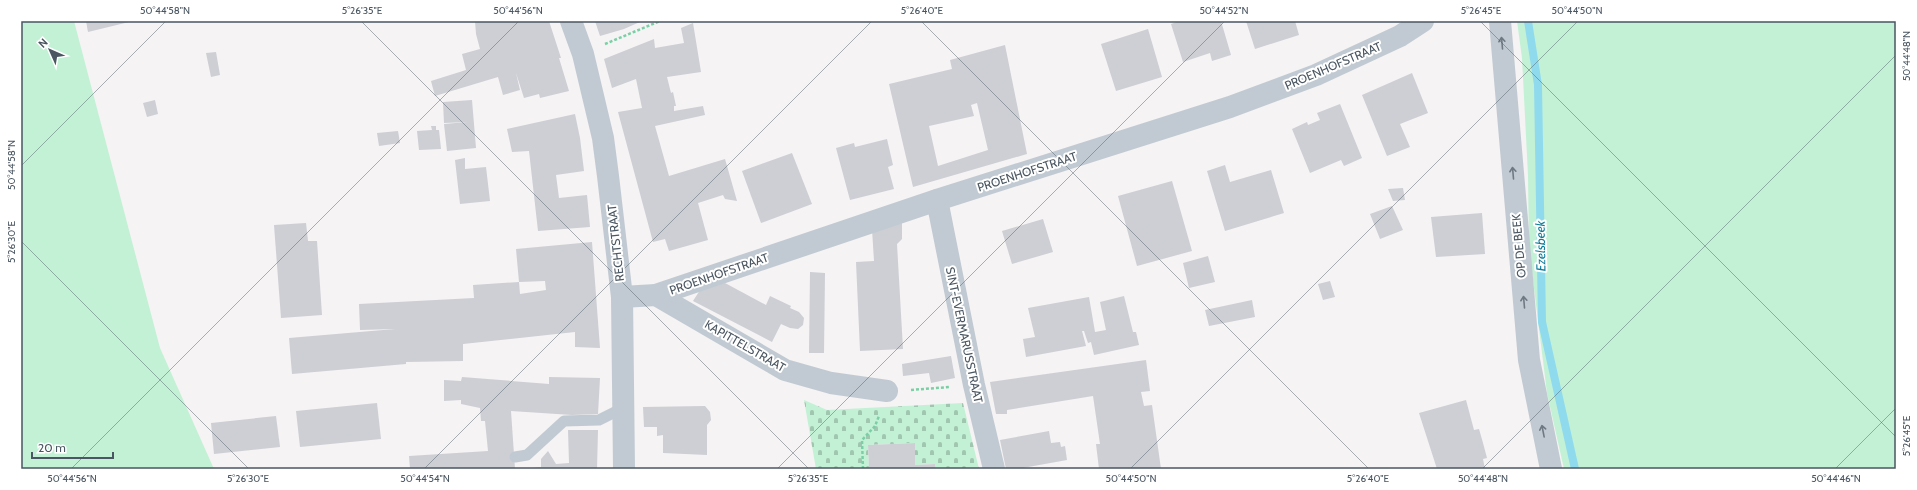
<svg xmlns="http://www.w3.org/2000/svg" width="1917" height="490" font-family="Cabin,sans-serif">
	<style>
		.green { fill: #c3f1d5 }
		.cemetery { fill: url(#cemetery-stones) }
		.lines { fill: none; stroke-linecap: round; stroke-linejoin: round }
		.stream { stroke: #90daee; stroke-width: 8 }
		.building { fill: #cdcfd5; fill-rule: evenodd }
		.path { stroke: #7ad0a6; stroke-width: 2.5; stroke-dasharray: 3 2; stroke-linecap: butt }
		.service { stroke: #c1cad2; stroke-width: 11 }
		.minor { stroke: #c1cad2; stroke-width: 22 }
		.tertiary { stroke: #c1cad2; stroke-width: 22 }
		.oneway { stroke: #6e7983 }
		.ticks { fill: none; stroke: #4a5661; stroke-width: 1; stroke-opacity: 0.45 }
		.labels { text-anchor: middle; stroke-width: 4; stroke-linejoin: round; paint-order: stroke }
		.street-label { font-size: 12px; fill: #4a5661; stroke: #fff }
		.water-label { font-size: 13px; font-style: italic; fill: #0c7c9b; stroke: #fff }
		.neatline { fill: none; stroke: #4a5661; stroke-width: 1.5 }
		.ticks-label { font-size: 10px; text-anchor: middle; fill: #4a5661 }
	</style>
	<defs>
		<pattern id="cemetery-stones" width="16" height="16" patternUnits="userSpaceOnUse"><rect width="16" height="16" fill="#c3f1d5"/><path d="M2 7V4a2 2 0 0 1 4 0v3zM10 15v-3a2 2 0 0 1 4 0v3z" fill="#a0c6b0"/></pattern>
	</defs>
	<rect width="100%" height="100%" fill="#f5f3f3"/>
	<g class="green">
		<polygon points="21,21 74,21 160,348 214,469 21,469"/>
		<polygon points="1517,21 1896,21 1896,469 1564,469 1547,393 1529,248 1528,175 1522,58"/>
	</g>
	<polygon class="cemetery" points="804,400 827,410 963,403 979,469 936,469 935,464 915,465 914,443 868,445 869,469 816,469"/>
	<g class="lines">
		<polyline class="stream" points="1528,21 1538,85 1542,322 1575,469"/>
	</g>
	<g class="building">
		<polygon points="86,21 129,21 129,22 88,32"/>
		<polygon points="475,21 549,21 561,58 559,58 569,91 540,98 539,94 524,98 516,73 520,90 503,95 498,77 435,96 431,81 466,70 462,54 480,49 476,34"/>
		<polygon points="595,21 642,21 624,29 600,36"/>
		<polygon points="1180,21 1221,21 1231,55 1212,61 1210,53 1183,62 1171,24"/>
		<polygon points="1246,21 1295,21 1299,35 1255,49"/>
		<polygon points="693,23 701,72 667,77 671,93 673,92 676,106 674,106 674,111 703,106 705,115 655,126 669,176 725,159 737,201 725,199 723,195 698,203 708,240 669,251 665,239 653,242 618,112 642,108 636,79 612,88 604,59 654,39 655,48 684,43 681,28"/>
		<polygon points="1148,29 1162,77 1116,91 1101,44"/>
		<path d="M 1005,45 L 1027,154 L 913,187 L 889,84 L 952,69 L 950,60 ZM 977,103 L 988,150 L 938,166 L 929,126 L 974,116 L 971,105 Z"/>
		<polygon points="216,52 220,75 211,77 206,53"/>
		<polygon points="1412,73 1428,113 1400,124 1410,147 1387,156 1362,95"/>
		<polygon points="155,100 158,114 147,117 143,103"/>
		<polygon points="472,100 476,148 447,151 444,124 467,122 444,123 443,102"/>
		<polygon points="1340,104 1362,158 1344,166 1341,160 1310,173 1292,129 1307,122 1308,125 1320,120 1317,113"/>
		<polygon points="575,114 580,138 584,171 556,175 559,198 587,195 590,227 538,231 529,151 512,152 507,129"/>
		<polygon points="431,126 436,126 436,130 439,130 441,149 419,150 417,131 432,130"/>
		<polygon points="398,131 400,143 379,146 377,133"/>
		<polygon points="887,139 893,165 888,167 894,189 850,200 836,148 854,143 855,147"/>
		<polygon points="792,153 812,204 761,223 742,171"/>
		<polygon points="465,158 465,169 486,167 490,201 460,204 455,160"/>
		<polygon points="1225,165 1230,182 1271,170 1284,213 1225,231 1207,171"/>
		<polygon points="1172,181 1192,251 1137,266 1118,196"/>
		<polygon points="1403,188 1405,200 1393,201 1388,189"/>
		<polygon points="1392,206 1403,230 1380,239 1370,214"/>
		<polygon points="1482,213 1485,254 1436,257 1431,217"/>
		<polygon points="1043,219 1053,252 1012,264 1002,231"/>
		<polygon points="306,223 308,241 317,241 322,315 281,318 274,225"/>
		<polygon points="902,223 902,239 897,244 903,349 860,351 856,262 874,261 872,229"/>
		<path d="M 592,242 L 600,348 L 575,347 L 575,332 L 463,344 L 463,361 L 406,362 L 406,364 L 292,374 L 289,338 L 395,329 L 360,330 L 359,304 L 474,298 L 473,285 L 519,282 L 516,249 ZM 545,281 L 546,290 L 520,294 L 519,282 Z"/>
		<polygon points="1208,256 1215,282 1189,288 1183,263"/>
		<polygon points="810,272 825,273 824,353 809,353"/>
		<polygon points="1330,281 1335,297 1323,300 1318,284"/>
		<polygon points="725,283 766,305 770,296 791,306 790,308 799,312 804,318 803,325 798,329 790,328 781,324 772,342 693,301 702,287"/>
		<polygon points="1124,296 1133,332 1136,332 1139,345 1094,355 1091,342 1088,343 1084,331 1082,331 1086,346 1026,357 1023,339 1035,337 1028,308 1089,297 1095,332 1106,330 1100,302"/>
		<polygon points="1252,300 1255,317 1209,326 1205,310"/>
		<polygon points="951,356 955,378 931,383 929,373 903,376 902,364"/>
		<polygon points="1146,360 1150,391 1141,392 1144,406 1152,405 1161,469 1099,469 1096,444 1100,444 1093,396 1007,410 1007,414 996,414 990,382"/>
		<polygon points="462,377 549,384 549,377 600,378 598,414 572,415 511,411 515,469 410,469 409,456 488,451 485,421 481,421 480,408 461,404 461,400 444,401 444,380 461,381"/>
		<polygon points="1466,400 1474,430 1479,429 1483,443 1487,458 1483,459 1485,469 1437,469 1419,413"/>
		<polygon points="377,403 381,439 300,447 296,411"/>
		<polygon points="705,406 710,412 711,420 707,425 707,455 663,453 663,435 657,436 657,427 644,427 643,407"/>
		<polygon points="276,416 280,447 214,454 211,423"/>
		<polygon points="568,430 598,430 597,469 533,469 533,468 541,467 541,459 548,451 556,464 569,463"/>
		<polygon points="1049,431 1051,443 1060,442 1061,447 1065,446 1067,460 1017,469 1006,469 1000,440"/>
		<polygon points="915,443 915,465 935,464 936,469 869,469 868,445"/>
	</g>
	<g class="lines">
		<g class="path">
			<polyline points="605,44 660,21"/>
			<polyline points="911,390 949,387"/>
			<polyline points="863,469 862,440 875,426 879,416"/>
		</g>
		<polyline class="service" points="515,457 527,455 564,421 599,420 623,408"/>
		<g class="minor">
			<polyline points="1500,21 1529,360 1551,469"/>
			<polyline points="937,200 974,385 994,469"/>
			<polyline points="656,295 785,370 831,383 887,391"/>
			<polyline points="622,297 656,295 937,200 1230,107 1316,75 1400,36 1423,21"/>
		</g>
		<polyline class="tertiary" points="571,21 583,54 603,138 608,176 622,297 624,469"/>
	</g>
	<defs><path id="oneway-shaft" d="M-6 0H5M1.5-3L5.5 0L1.5 3" fill="none" stroke-width="1.6" stroke-linecap="round" stroke-linejoin="round"/></defs>
	<g class="oneway">
		<use href="#oneway-shaft" transform="translate(1502 43) rotate(-95)"/>
		<use href="#oneway-shaft" transform="translate(1513 173) rotate(-95)"/>
		<use href="#oneway-shaft" transform="translate(1524 302) rotate(-95)"/>
		<use href="#oneway-shaft" transform="translate(1543 431) rotate(-101)"/>
	</g>
	<path class="ticks" d="M 361,21 L 809,469M 921,21 L 1369,469M 1480,21 L 1896,437M 21,166 L 166,21M 21,241 L 249,469M 71,469 L 519,21M 424,469 L 872,21M 777,469 L 1225,21M 1130,469 L 1578,21M 1482,469 L 1896,55M 1835,469 L 1896,408"/>
	<g class="labels">
		<g class="street-label">
			<text transform="translate(1333 66) rotate(-23)" y="4">PROENHOFSTRAAT</text>
			<text transform="translate(1027 172) rotate(-18)" y="4">PROENHOFSTRAAT</text>
			<text transform="translate(616 243) rotate(-96)" y="4">RECHTSTRAAT</text>
			<text transform="translate(1519 246) rotate(-95)" y="4">OP DE BEEK</text>
			<text transform="translate(719 274) rotate(-19)" y="4">PROENHOFSTRAAT</text>
			<text transform="translate(964 335) rotate(78)" y="4">SINT-EVERMARUSSTRAAT</text>
			<text transform="translate(745 346) rotate(30)" y="4">KAPITTELSTRAAT</text>
		</g>
		<g class="water-label">
			<text transform="translate(1540 246) rotate(-91)" y="5">Ezelsbeek</text>
		</g>
	</g>
	<rect width="1917" height="490" fill="none" stroke="#ffffff" stroke-width="44"/>
	<g transform="translate(50 50) rotate(315)" stroke="#ffffff" stroke-width="3" paint-order="stroke">
	<path d="M0-3L7 15L0 10L-7 15Z" fill="#4a5661"/>
	<text y="-6" font-size="11" font-weight="bold" text-anchor="middle" fill="#4a5661">N</text>
	</g>
	<path d="M32 452v6h81v-6" fill="none" stroke="#4a5661" stroke-width="2"/>
	<text x="38" y="452" font-size="12" fill="#4a5661" stroke="#ffffff" stroke-width="3" paint-order="stroke">20 m</text>
	<rect x="22" y="22" width="1873" height="446" class="neatline"/>
	<g class="ticks-label">
		<text x="165" y="14">50°44'58"N</text>
		<text x="362" y="14">5°26'35"E</text>
		<text x="518" y="14">50°44'56"N</text>
		<text x="922" y="14">5°26'40"E</text>
		<text x="1224" y="14">50°44'52"N</text>
		<text x="1481" y="14">5°26'45"E</text>
		<text x="1577" y="14">50°44'50"N</text>
		<text transform="translate(1906 56) rotate(-90)" y="4">50°44'48"N</text>
		<text transform="translate(11 165) rotate(-90)" y="4">50°44'58"N</text>
		<text transform="translate(11 242) rotate(-90)" y="4">5°26'30"E</text>
		<text transform="translate(1906 436) rotate(-90)" y="4">5°26'45"E</text>
		<text x="72" y="482">50°44'56"N</text>
		<text x="248" y="482">5°26'30"E</text>
		<text x="425" y="482">50°44'54"N</text>
		<text x="808" y="482">5°26'35"E</text>
		<text x="1131" y="482">50°44'50"N</text>
		<text x="1368" y="482">5°26'40"E</text>
		<text x="1483" y="482">50°44'48"N</text>
		<text x="1836" y="482">50°44'46"N</text>
	</g>
</svg>
